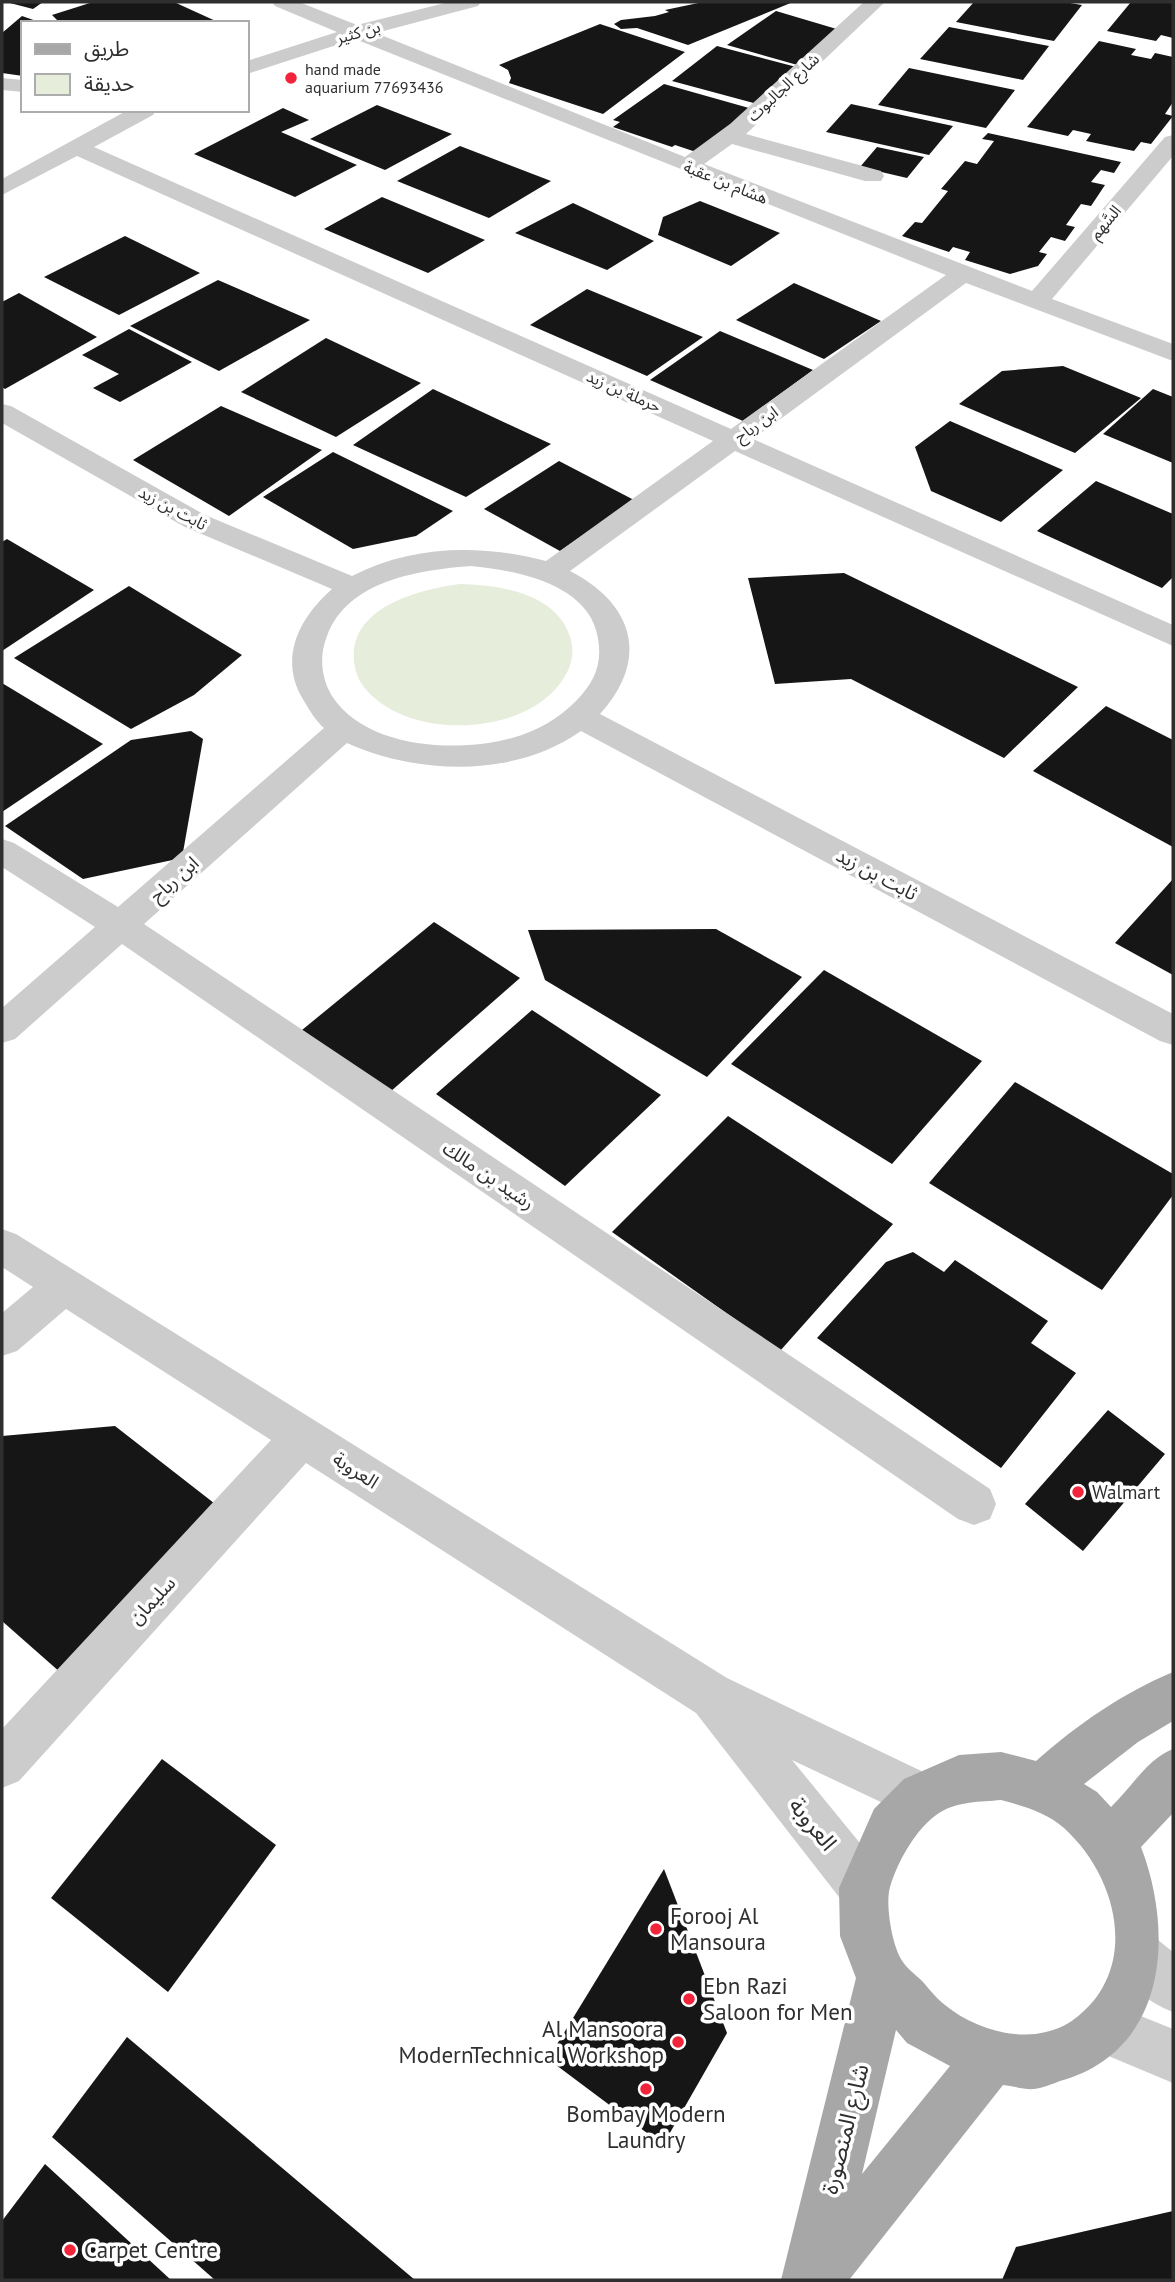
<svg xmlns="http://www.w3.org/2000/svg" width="1175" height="2282" font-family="'PT Sans','Noto Sans Arabic',sans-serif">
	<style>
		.green { fill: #e6eddb }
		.building { fill: #161616 }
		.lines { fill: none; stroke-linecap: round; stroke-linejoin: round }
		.minor { fill: #ccc; fill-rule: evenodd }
		.major { fill: #a7a7a7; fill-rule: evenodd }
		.poi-dot { fill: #f2243b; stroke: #fff; stroke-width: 2.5 }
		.labels { text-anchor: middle; stroke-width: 7; stroke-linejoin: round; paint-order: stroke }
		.far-street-label { font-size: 16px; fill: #2f2f2f; stroke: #fff }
		.far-poi-label { font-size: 16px; fill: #2f2f2f; stroke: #fff; text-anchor: start }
		.street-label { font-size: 19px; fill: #2f2f2f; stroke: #fff }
		.poi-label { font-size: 19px; fill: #2f2f2f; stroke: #fff; text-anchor: start }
		.near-street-label { font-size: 23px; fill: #2f2f2f; stroke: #fff }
		.near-poi-label { font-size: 23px; fill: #2f2f2f; stroke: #fff; text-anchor: start }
	</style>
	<rect width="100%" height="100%" fill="#fff"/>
	<path class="green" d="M 460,584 C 500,585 559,593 571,640 C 574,652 572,665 565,676 C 535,728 446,737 396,712 C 375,701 356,686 354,661 C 349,607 420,589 460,584 Z"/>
	<g class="building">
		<polygon points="6,2 43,2 33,9"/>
		<polygon points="93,2 174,2 220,23 60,23 52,15"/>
		<polygon points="703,2 793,2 688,45 637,28 621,29 614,24 621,20 655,16 669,12 665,10"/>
		<polygon points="974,2 1064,2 1082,5 1054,41 956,22"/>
		<polygon points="1131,2 1173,2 1173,38 1161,35 1156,41 1107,31"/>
		<polygon points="776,11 840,30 801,66 727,45"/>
		<polygon points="22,16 42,23 23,23 23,76 2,73 2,33"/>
		<polygon points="600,24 685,52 603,114 509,83 511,78 508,70 499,65"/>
		<polygon points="949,27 1049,46 1023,80 920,59"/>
		<polygon points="1099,41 1136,49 1131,55 1151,59 1155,53 1173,57 1173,102 1165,114 1173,116 1151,144 1141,142 1134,151 1086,141 1091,134 1073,130 1068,136 1027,127"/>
		<polygon points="717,46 804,69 761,105 672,81"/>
		<polygon points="909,68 1015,90 986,128 878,105"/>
		<polygon points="664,84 756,110 707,148 693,151 675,145 672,147 613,127 620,122 613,120"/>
		<polygon points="851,104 953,126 929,155 826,132"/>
		<polygon points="377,105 452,134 385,170 310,139"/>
		<polygon points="283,108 309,120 281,132 357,165 295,197 194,154"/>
		<polygon points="988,133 1121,162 1114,173 1101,170 1091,182 1105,185 1091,206 1081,204 1066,225 1075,227 1065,241 1051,237 1039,252 1047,254 1038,266 1010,274 965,260 970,252 953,247 949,252 902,236 915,222 922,223 948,191 941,189 965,161 977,164 994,141 982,139"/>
		<polygon points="460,146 551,181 489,218 397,181"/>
		<polygon points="877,147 924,157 907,178 860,167"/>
		<polygon points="382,197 485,240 428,273 324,229"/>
		<polygon points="700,201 780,233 731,266 658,235 663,217"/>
		<polygon points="573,203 654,241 607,270 515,233"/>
		<polygon points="125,236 200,273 119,315 44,277"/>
		<polygon points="218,280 310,320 219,371 130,326"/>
		<polygon points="794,283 881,321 824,359 736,320"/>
		<polygon points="587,289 703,337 647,376 530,325"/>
		<polygon points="19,293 97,337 5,389 2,387 2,302"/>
		<polygon points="129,329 192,362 120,402 93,388 119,374 82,355"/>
		<polygon points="720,331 813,370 743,421 650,380"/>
		<polygon points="326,338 421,383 336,437 241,392"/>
		<polygon points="1063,366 1141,398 1075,453 959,404 1002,371"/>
		<polygon points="433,389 551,444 466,497 353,445"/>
		<polygon points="1153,389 1173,397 1173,463 1103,434"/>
		<polygon points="221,406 322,450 229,516 133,460"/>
		<polygon points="950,421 1063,470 1001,522 931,491 915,447"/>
		<polygon points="333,452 453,511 416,536 353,549 263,497"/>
		<polygon points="559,461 634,500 560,551 484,509"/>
		<polygon points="1096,481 1173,514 1173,577 1162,588 1037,531"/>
		<polygon points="7,539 94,590 2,651 2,542"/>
		<polygon points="844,573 1078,687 1004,758 851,679 775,684 748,578"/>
		<polygon points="129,586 242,655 194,695 131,729 14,658"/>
		<polygon points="2,683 103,744 2,812"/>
		<polygon points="1106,706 1173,740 1173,847 1033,771"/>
		<polygon points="191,731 203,739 182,858 83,879 5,826 131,740"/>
		<polygon points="1173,879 1173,975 1115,943"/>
		<polygon points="434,922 520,978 390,1092 302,1030"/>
		<polygon points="716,929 802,977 707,1077 545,980 528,930"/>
		<polygon points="824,970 982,1061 892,1164 731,1064"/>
		<polygon points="532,1010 661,1095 565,1186 436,1094"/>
		<polygon points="1015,1082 1173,1174 1173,1195 1102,1290 929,1183"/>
		<polygon points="728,1116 893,1224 780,1351 612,1232"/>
		<polygon points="913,1252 944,1272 955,1260 1048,1321 1031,1343 1076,1373 1001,1468 817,1338 886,1262"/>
		<polygon points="1108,1410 1165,1454 1083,1551 1025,1504"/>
		<polygon points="115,1426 219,1507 61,1673 2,1621 2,1436"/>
		<polygon points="162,1759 276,1845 168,1992 51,1898"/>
		<polygon points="664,1869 727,2033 663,2145 548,2059"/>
		<polygon points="127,2037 415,2280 215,2280 52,2137"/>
		<polygon points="45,2164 171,2280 2,2280 2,2221"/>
		<polygon points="1173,2211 1173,2280 1002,2280 1016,2247"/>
	</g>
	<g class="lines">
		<g class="minor">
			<path d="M 272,2 L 299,2 L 357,25 L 449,2 L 481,2 L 478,6 L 376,33 L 685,157 L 730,124 L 864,2 L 885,2 L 746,134 L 881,171 L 884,176 L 881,181 L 865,181 L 732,144 L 704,164 L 1032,291 L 1165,137 L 1173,135 L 1173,156 L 1052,299 L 1173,344 L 1173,361 L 966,283 L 753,439 L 1173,625 L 1173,646 L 735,451 L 570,571 C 634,604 650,659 600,714 L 1173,1014 L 1173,1045 L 1160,1041 L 581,731 C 515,778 418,775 347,743 L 144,924 L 990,1489 L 996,1504 L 990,1519 L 974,1525 L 958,1519 L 122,944 L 15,1039 L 2,1043 L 2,1008 L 95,927 L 2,867 L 2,839 L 14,843 L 118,907 L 324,728 C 315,720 310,711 304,701 C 278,660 298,619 332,589 L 185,527 L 2,423 L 2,404 L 11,406 L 205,515 L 352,576 C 412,545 481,544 546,561 L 713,441 L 77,156 L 2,195 L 2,179 L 128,110 L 156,110 L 153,115 L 94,147 L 731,429 L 946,275 L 355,39 L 247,74 L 247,61 L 337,32 L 275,6 ZM 471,566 C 512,570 582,582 596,630 C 604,659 597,680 576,701 C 558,719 537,731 512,738 C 458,753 366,749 332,696 C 321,678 319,656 327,636 C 348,580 419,570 471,566 Z"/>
			<polygon points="2,78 23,80 23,92 2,90"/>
			<polygon points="2,1229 16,1234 727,1678 938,1779 946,1796 938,1813 921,1821 792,1760 882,1870 889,1888 882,1906 864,1913 846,1906 696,1713 306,1463 19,1781 2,1788 2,1729 271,1440 66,1309 17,1351 2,1356 2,1313 33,1287 2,1267"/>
			<path d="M 1140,1932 L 1158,1940 L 1173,1952 L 1173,2012 C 1147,2002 1125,1984 1114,1958 L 1122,1940 Z"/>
			<polygon points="1106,2002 1173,2029 1173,2083 1087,2047 1080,2028 1087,2009"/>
		</g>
		<path class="major" d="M 1173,1672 L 1173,1721 L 1138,1742 L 1084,1784 L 1097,1792 L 1111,1807 C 1132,1787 1147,1759 1173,1749 L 1173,1813 L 1141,1847 C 1175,1936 1166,2052 1060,2081 C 1052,2084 1043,2088 1034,2089 C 1025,2090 1013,2086 1003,2085 L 849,2280 L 781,2280 L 856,1978 L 840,1936 L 839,1888 L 874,1809 L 904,1779 L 959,1755 L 1001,1752 L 1036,1761 C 1078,1724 1121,1694 1173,1672 ZM 1001,1800 C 1023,1806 1046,1812 1064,1828 C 1119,1878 1141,1971 1073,2020 C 1035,2047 979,2033 945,2005 C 937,1999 930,1990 923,1982 C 916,1975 906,1968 901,1959 C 892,1944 885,1904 890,1887 C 898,1861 916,1828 939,1813 C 958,1801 980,1802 1001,1800 ZM 896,2030 L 907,2043 L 950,2066 L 862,2174 Z"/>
	</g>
	<g class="poi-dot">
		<circle cx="291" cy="78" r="7"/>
		<circle cx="1078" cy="1492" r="7"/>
		<circle cx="656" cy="1929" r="7"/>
		<circle cx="689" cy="1999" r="7"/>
		<circle cx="678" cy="2042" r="7"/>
		<circle cx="646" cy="2089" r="7"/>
		<circle cx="70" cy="2250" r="7"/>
	</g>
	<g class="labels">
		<g class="far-street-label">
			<text transform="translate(358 32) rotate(-16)" y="6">بن كثير</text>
			<text transform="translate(783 87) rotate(-43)" y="6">شارع الجالبوت</text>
			<text transform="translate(726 182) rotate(22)" y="6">هشام بن عقبة</text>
			<text transform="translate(1105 222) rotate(-50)" y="6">السَّهم</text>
			<text transform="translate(624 391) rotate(24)" y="6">حرملة بن زيد</text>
			<text transform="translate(756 424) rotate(-36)" y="6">ابن رباح</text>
			<text transform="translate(173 508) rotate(28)" y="6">ثابت بن زيد</text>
		</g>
		<g class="far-poi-label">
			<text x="305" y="75">hand made<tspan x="305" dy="18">aquarium 77693436</tspan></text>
		</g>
		<g class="street-label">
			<text transform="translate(877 874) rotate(28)" y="7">ثابت بن زيد</text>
			<text transform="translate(174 879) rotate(-42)" y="7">ابن رباح</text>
			<text transform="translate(489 1175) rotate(34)" y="7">رشيد بن مالك</text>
			<text transform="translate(356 1470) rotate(33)" y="7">العروبة</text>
			<text transform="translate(152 1600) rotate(-47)" y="7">سليمان</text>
		</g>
		<g class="poi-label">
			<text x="1092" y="1499">Walmart</text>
		</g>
		<g class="near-street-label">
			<text transform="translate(813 1824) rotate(51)" y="8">العروبة</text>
			<text transform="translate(845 2129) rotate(-76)" y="8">شارع المنصورة</text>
		</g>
		<g class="near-poi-label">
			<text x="670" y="1924">Forooj Al<tspan x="670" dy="26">Mansoura</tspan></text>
			<text x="703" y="1994">Ebn Razi<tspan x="703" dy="26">Saloon for Men</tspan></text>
			<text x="664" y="2037" text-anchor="end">Al Mansoora<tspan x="664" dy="26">ModernTechnical Workshop</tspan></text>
			<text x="646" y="2122" text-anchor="middle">Bombay Modern<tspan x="646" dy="26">Laundry</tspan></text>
			<text x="84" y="2258">Carpet Centre</text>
		</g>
	</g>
	<rect width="1175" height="2282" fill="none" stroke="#2f2f2f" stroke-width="7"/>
	<rect x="21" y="21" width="228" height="91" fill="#ffffff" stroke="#acacac" stroke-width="2"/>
	<rect x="35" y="44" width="35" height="10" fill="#a7a7a7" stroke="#acacac" stroke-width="2"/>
	<text x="84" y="56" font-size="21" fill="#2f2f2f">طريق</text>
	<rect x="35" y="74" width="35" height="21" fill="#e6eddb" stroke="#acacac" stroke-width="2"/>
	<text x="84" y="91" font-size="21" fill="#2f2f2f">حديقة</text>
</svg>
